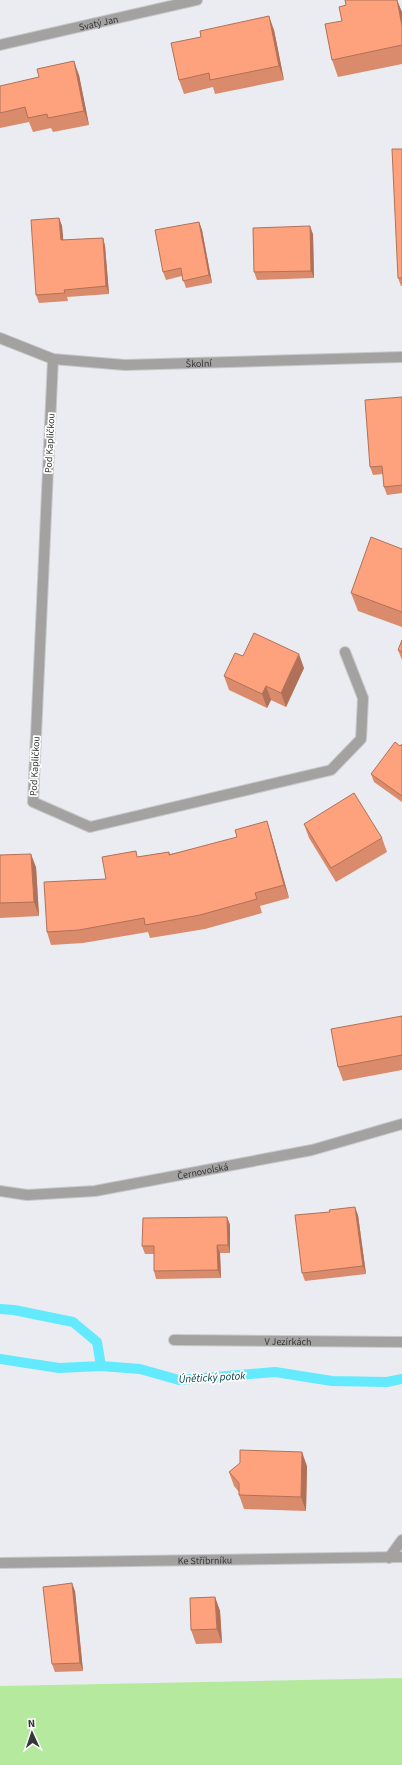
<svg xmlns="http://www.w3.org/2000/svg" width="402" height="1765" font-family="'Source Sans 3',sans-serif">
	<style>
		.green { fill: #b5e99e }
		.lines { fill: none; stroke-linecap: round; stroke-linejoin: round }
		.stream { stroke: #63eafe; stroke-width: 10 }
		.minor-casing { stroke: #c7c8cc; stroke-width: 12 }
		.minor { stroke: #a4a2a1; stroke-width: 10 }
		.wall { fill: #da8b6c }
		.shaded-wall { fill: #b17158 }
		.building { fill: #fda27d; stroke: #b17158 }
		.labels { text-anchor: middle; stroke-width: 3.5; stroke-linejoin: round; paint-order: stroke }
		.street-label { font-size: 10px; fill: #363739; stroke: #fff }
		.water-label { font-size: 11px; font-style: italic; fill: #004049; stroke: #fff }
	</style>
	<rect width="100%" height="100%" fill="#ebecf1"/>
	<polygon class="green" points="402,1678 402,1765 0,1765 0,1686"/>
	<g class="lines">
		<g class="stream">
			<polyline points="0,1309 14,1310 73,1322 97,1342 101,1366"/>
			<polyline points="0,1359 59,1368 101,1366 140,1369 179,1380 275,1372 332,1381 387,1382 402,1379"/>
		</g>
		<g class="minor-casing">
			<g id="minor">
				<path id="s1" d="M 0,45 L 197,0"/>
				<path id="s2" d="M 0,338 L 53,359 L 125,365 L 402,357"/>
				<polyline points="53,359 33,802 90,827 331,770 361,739 363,698 345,652"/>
				<path id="s3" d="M 0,1191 L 27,1195 L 95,1191 L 312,1150 L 402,1124"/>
				<path id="s4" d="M 174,1340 L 402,1342"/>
				<polyline points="389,1558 402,1540"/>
				<path id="s5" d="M 0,1563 L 402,1557"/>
			</g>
		</g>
		<use href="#minor" class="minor"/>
	</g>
	<g class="wall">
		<polygon points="397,0 402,13 402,64 338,77 332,60 342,21"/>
		<polygon points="274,30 284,80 215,94 213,87 184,94 179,80"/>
		<polygon points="79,75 89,125 53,132 51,128 33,132 29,122 0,128 0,86"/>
		<polygon points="402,149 402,286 401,286 398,278"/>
		<polygon points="59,218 62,226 63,240 103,238 105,246 109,294 67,297 68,301 39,303 36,295"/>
		<polygon points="199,222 202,230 212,283 186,288 182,276 166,280 163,272"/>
		<polygon points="313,234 314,278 257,280 254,272"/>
		<polygon points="402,397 402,493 387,495 384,487 383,474 373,475 370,467"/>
		<polygon points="402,549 402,627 358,611 351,593"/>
		<polygon points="402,640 402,660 398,650"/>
		<polygon points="243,656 304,668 286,707 271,700 267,708 229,690 224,676"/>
		<polygon points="402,744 402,802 374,782 371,774"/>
		<polygon points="304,824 382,838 387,852 336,882 309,838"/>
		<polygon points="271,834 289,898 260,906 262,913 205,929 150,938 148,932 83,943 51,945 47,932 106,879 138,857 169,852 170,854"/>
		<polygon points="0,855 36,867 39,916 0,918"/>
		<polygon points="402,1016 402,1070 343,1081 338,1067"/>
		<polygon points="358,1215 366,1274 305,1281 302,1273"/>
		<polygon points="227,1217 230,1225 230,1253 220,1253 221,1278 156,1279 154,1271 154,1254 145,1254 142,1246"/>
		<polygon points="307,1466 306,1511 244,1509 239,1495 239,1492 234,1486 229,1472"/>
		<polygon points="75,1591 83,1671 55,1672 52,1664"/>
		<polygon points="215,1597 220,1611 222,1643 196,1644 191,1630"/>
	</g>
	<g class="shaded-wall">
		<polygon points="397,0 402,12 402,26"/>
		<polygon points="269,16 274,30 284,80 279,66"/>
		<polygon points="74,61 79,75 89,125 84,111"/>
		<polygon points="59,218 62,226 64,248 61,240"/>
		<polygon points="199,222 202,230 212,283 209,275"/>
		<polygon points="310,226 313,234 314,278 311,271"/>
		<polygon points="103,238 105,246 109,294 106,286"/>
		<polygon points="299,654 304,668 286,707 281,693"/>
		<polygon points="266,686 271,700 267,708 262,694"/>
		<polygon points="267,821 271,834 289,898 284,885"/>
		<polygon points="31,854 36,867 39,916 34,902"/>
		<polygon points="355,1207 358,1215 366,1274 363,1266"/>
		<polygon points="227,1217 230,1225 230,1253 228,1245"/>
		<polygon points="217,1245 220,1253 221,1278 218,1270"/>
		<polygon points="302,1452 307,1466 306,1511 301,1497"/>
		<polygon points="72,1583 75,1591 83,1671 80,1663"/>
		<polygon points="215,1597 220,1611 222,1643 217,1629"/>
	</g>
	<g class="building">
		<polygon points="345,0 397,0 402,26 402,45 332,60 325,24 342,21 339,7 346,5"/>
		<polygon points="269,16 279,66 210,80 209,73 179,80 171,43 201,37 200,31"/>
		<polygon points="74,61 84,111 48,118 47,114 28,118 25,107 0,113 0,86 39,77 37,69"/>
		<polygon points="392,149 402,149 402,278 398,278"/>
		<polygon points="59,218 61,240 103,238 106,286 64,290 65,293 36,295 31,220"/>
		<polygon points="199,222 209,275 183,281 181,268 163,272 155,230"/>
		<polygon points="310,226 311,271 254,272 253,228"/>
		<polygon points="402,397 402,485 384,487 382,466 370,467 365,400"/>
		<polygon points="371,537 402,549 402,612 351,593"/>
		<polygon points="254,633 299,654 281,693 266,686 262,694 224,676 235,653 243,656"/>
		<polygon points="402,640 402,652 398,650"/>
		<polygon points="395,742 400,746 402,744 402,796 371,774"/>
		<polygon points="354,793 382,838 331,868 304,824"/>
		<polygon points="267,821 284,885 255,893 257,899 200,915 145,925 144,918 79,930 47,932 44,882 106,879 102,857 136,851 137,857 169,852 169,855 237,837 235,830"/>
		<polygon points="31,854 34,902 0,903 0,855"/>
		<polygon points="402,1016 402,1055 338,1067 331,1029"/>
		<polygon points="355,1207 363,1266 302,1273 295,1215 330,1212 329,1210"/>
		<polygon points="227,1217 228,1245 217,1245 218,1270 154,1271 154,1246 142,1246 143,1218"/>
		<polygon points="240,1450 302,1452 301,1497 239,1495 239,1483 229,1472 240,1463"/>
		<polygon points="72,1583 80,1663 52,1664 43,1587"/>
		<polygon points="215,1597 217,1629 191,1630 190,1598"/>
	</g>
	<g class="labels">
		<g class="street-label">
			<text dy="4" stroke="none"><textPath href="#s1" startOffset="101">Svatý Jan</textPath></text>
			<text dy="4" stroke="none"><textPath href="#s2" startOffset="203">Školní</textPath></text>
			<text transform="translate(49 443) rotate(-87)" y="4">Pod Kapličkou</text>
			<text transform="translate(34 766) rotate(-87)" y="4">Pod Kapličkou</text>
			<text dy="4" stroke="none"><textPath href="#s3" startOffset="205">Černovolská</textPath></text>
			<text dy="4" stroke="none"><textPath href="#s4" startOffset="114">V Jezírkách</textPath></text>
			<text dy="4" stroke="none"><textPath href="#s5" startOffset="205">Ke Stříbrníku</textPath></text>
		</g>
		<g class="water-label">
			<text transform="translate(212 1377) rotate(-3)" y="4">Únětický potok</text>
		</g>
	</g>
	<g transform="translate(32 1733) rotate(357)" stroke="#ffffff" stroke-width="3" paint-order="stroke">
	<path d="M0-3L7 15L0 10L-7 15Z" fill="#363739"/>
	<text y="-6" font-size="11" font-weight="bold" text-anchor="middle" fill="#363739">N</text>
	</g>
</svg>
